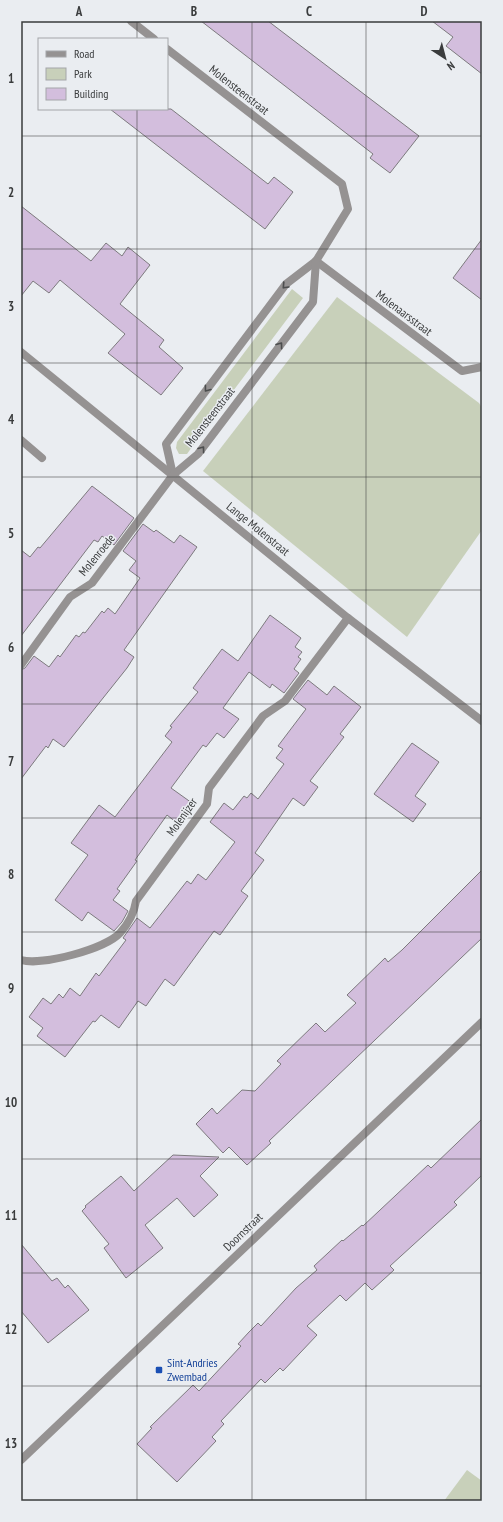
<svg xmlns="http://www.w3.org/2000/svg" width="503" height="1522" font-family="'PT Sans Narrow',sans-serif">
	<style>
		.green { fill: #c8d0ba }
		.building { fill: #d3bedd; stroke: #7d7a7e }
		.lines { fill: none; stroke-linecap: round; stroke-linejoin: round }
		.street { stroke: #959292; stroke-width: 8 }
		.oneway { stroke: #4c4d4e }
		.grid { fill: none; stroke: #3a3c3d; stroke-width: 1; stroke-opacity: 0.55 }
		.transit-dot { fill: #1a4fb4; stroke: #eaedf1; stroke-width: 1.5 }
		.labels { text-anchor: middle; stroke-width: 3; stroke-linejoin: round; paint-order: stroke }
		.street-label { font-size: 12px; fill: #3a3c3d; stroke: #eaedf1 }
		.transit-label { font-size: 12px; fill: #164399; stroke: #eaedf1; text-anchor: start }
		.neatline { fill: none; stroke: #3a3c3d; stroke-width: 1.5 }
		.grid-label { font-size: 13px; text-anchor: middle; font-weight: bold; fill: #3a3c3d }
	</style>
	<rect width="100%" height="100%" fill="#eaedf1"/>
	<g class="green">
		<polygon points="292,289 303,298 206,427 187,454 179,454 176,448 177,442"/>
		<polygon points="337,297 479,403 482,408 482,530 407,637 203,471"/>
		<polygon points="467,1470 482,1481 482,1501 444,1501"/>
	</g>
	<g class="building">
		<polygon points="201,21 268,21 419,136 390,173 370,158 373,154"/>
		<polygon points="432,21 482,21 482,74 446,46 453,37"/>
		<polygon points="110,109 171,109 268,184 274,177 293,192 265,229"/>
		<polygon points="21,206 91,261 106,243 122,256 128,247 150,265 120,304 164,340 159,347 183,368 161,395 108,353 125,334 60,280 49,293 33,281 21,296"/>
		<polygon points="482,239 482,300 453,278"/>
		<polygon points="92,486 134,518 114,545 102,536 98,542 94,540 21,636 21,550 30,557 38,547 40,548"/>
		<polygon points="143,524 154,532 156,530 174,543 180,535 197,547 124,650 134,657 127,668 64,747 53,739 48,748 46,746 21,779 21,670 25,668 34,656 49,667 58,655 60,657 76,635 79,637 83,632 85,633 102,611 104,613 108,608 115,614 140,578 129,570 136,561 123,551"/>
		<polygon points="270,615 301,638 295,647 302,652 298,657 301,659 294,669 299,673 284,693 272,684 270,688 249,672 223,708 239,719 224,738 217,733 206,747 203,745 171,788 192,803 177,823 167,815 135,860 137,861 117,889 120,891 113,900 128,911 122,922 114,931 88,912 82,921 55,900 88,855 71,843 99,805 115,817 172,742 165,736 172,727 170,726 198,692 193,688 222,649 238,661"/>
		<polygon points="308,680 327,695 334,686 361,707 340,734 344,737 310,781 318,787 304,806 293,798 255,853 264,860 241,891 248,896 220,935 214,931 174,986 165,979 146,1006 138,1001 119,1028 101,1015 95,1022 93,1021 65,1057 37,1036 43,1028 29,1017 43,998 51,1004 59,994 63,998 70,988 80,996 96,973 99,976 126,940 123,938 137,918 150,928 187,881 191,884 198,874 206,880 235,842 210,822 224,803 233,810 244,796 247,798 251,793 258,799 284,764 276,758 283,749 278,746 306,709 293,699"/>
		<polygon points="412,743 439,762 415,796 426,804 413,822 374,794"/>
		<polygon points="482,870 482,938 269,1141 271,1143 247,1165 229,1147 223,1153 196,1124 212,1108 217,1114 242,1090 255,1091 281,1064 277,1061 316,1023 325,1032 356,1003 347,995 385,958 388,962 402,950"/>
		<polygon points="482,1119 482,1175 454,1202 457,1205 390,1266 394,1270 372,1290 365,1283 346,1301 340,1295 307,1326 317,1335 283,1371 280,1368 265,1383 261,1379 221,1421 224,1424 212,1437 216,1441 177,1482 137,1444 152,1428 150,1427 193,1385 199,1391 241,1346 238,1344 249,1332 258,1323 261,1326 296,1288 317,1270 314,1266 342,1240 343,1241 362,1225 363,1226 428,1165 431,1168"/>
		<polygon points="173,1155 219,1157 200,1176 218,1195 194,1217 177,1198 145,1225 163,1248 126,1278 104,1248 109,1244 82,1211 86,1207 85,1206 121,1176 134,1191"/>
		<polygon points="21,1244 52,1281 57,1278 65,1288 68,1285 89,1310 48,1343 21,1311"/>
	</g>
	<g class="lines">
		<g class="street">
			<polyline points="131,21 154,39"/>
			<polyline points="167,49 342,184 348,209 316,261 286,284 166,444 173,475"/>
			<polyline points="316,261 462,371 482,367"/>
			<polyline points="21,352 348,618 482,721"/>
			<polyline points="21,440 42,458"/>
			<polyline points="21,665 70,597 92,583 173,475 198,454 313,302 316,261"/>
			<path d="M 21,960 C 42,966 105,949 120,933 C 129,923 134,914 136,901 L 207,804 L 209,788 L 263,716 L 285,701 L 348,618"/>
			<polyline points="21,1460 482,1022"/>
		</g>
	</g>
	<defs><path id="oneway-chevron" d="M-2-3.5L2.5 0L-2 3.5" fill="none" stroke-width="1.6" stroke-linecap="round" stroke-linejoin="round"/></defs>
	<g class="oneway">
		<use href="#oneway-chevron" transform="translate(285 286) rotate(133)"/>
		<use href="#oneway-chevron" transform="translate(280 345) rotate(-53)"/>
		<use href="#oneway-chevron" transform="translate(207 389) rotate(127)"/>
		<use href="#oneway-chevron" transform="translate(202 449) rotate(-53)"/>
	</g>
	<path class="grid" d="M 137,21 L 137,39M 252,21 L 252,1501M 366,21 L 366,1501M 137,109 L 137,1501M 21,136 L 482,136M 21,249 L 482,249M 21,363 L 482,363M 21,477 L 482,477M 21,590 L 482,590M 21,704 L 482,704M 21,818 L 482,818M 21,932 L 482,932M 21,1045 L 482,1045M 21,1159 L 482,1159M 21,1273 L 482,1273M 21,1386 L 482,1386"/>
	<rect class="transit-dot" x="155" y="1366" width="8" height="8" rx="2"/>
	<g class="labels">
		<g class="street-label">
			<text transform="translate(239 90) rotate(38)" y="4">Molensteenstraat</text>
			<text transform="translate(404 313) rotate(37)" y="4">Molenaarsstraat</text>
			<text transform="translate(210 417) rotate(-52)" y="4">Molensteenstraat</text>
			<text transform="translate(258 529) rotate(39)" y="4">Lange Molenstraat</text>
			<text transform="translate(97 555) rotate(-51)" y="4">Molenroede</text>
			<text transform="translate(182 817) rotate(-55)" y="4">Molenijzer</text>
			<text transform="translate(243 1232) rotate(-44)" y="4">Doornstraat</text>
		</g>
		<g class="transit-label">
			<text x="167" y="1367">Sint-Andries<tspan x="167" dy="14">Zwembad</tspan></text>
		</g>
	</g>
	<rect width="503" height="1522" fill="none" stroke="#eaedf1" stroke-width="44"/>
	<rect x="38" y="38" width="130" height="72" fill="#eaedf1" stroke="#a4a6a9"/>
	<rect x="46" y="51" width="20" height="6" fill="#959292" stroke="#a4a6a9"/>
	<text x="74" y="58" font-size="12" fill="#3a3c3d">Road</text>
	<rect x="46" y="68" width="20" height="12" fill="#c8d0ba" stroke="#a4a6a9"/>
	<text x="74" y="78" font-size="12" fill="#3a3c3d">Park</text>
	<rect x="46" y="88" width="20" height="12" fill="#d3bedd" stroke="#a4a6a9"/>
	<text x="74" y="98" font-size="12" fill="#3a3c3d">Building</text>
	<g transform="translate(445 58) rotate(144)" stroke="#eaedf1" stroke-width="3" paint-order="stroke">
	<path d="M0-3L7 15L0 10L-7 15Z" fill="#3a3c3d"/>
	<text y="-6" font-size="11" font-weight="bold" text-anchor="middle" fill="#3a3c3d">N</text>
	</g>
	<rect x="22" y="22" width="459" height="1478" class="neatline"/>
	<g class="grid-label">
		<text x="79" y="16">A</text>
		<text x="194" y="16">B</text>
		<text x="309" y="16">C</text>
		<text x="424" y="16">D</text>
		<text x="11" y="83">1</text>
		<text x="11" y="197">2</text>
		<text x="11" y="311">3</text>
		<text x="11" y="424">4</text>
		<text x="11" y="538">5</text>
		<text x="11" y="652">6</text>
		<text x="11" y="766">7</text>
		<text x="11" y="879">8</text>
		<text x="11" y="993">9</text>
		<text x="11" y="1107">10</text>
		<text x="11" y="1220">11</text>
		<text x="11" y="1334">12</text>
		<text x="11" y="1448">13</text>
	</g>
</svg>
